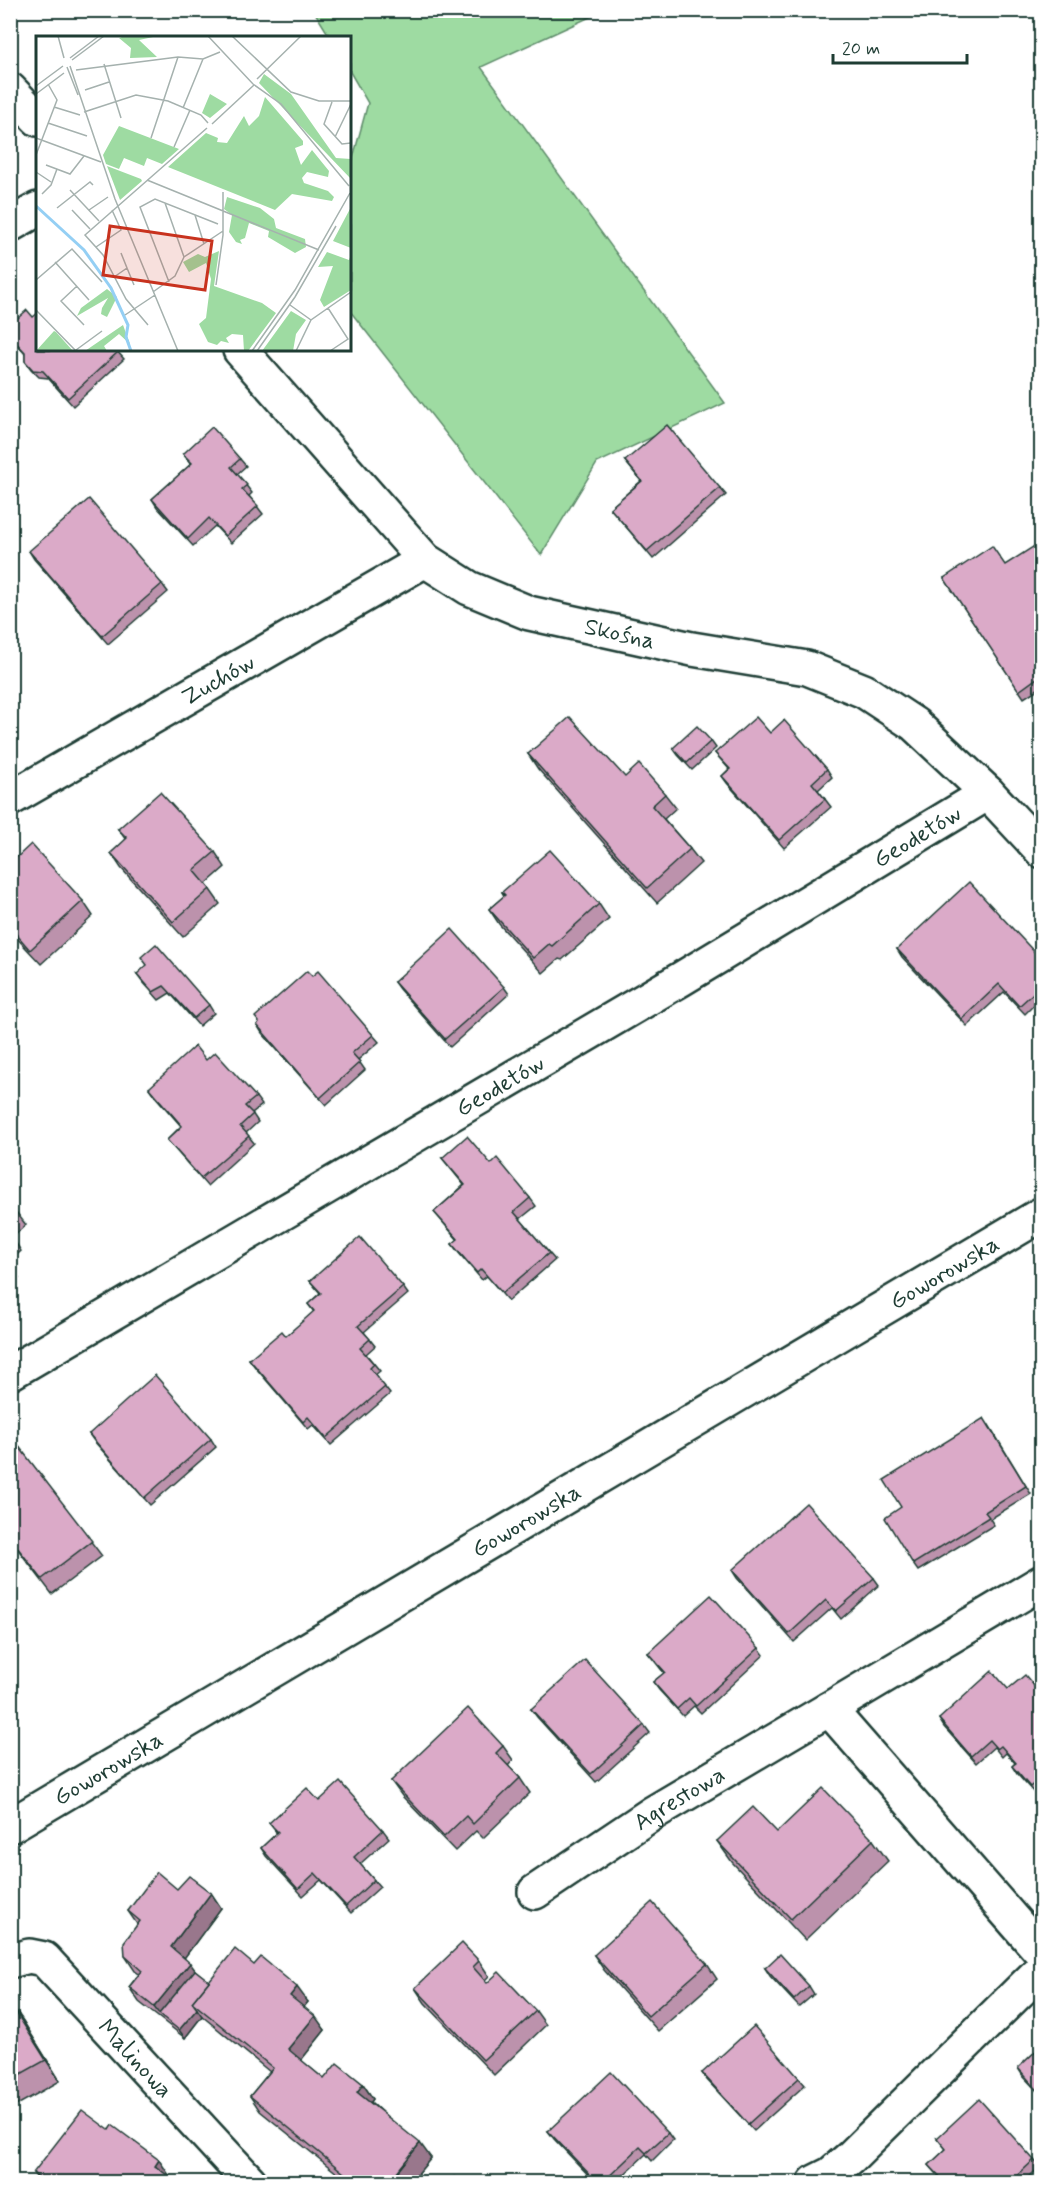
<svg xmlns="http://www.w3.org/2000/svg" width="1052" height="2193" font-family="Mynerve,sans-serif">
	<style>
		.green { fill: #9edba2; stroke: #5e8c6b; stroke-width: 1.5 }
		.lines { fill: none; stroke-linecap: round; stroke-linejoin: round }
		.minor-casing { stroke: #1f3d34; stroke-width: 38 }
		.tertiary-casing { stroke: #1f3d34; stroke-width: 38 }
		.minor { stroke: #fff; stroke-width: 33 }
		.tertiary { stroke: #fff; stroke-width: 33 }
		.wall { fill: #bc92ac; stroke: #1f3d34; stroke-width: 1.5 }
		.shaded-wall { fill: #99778c; stroke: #1f3d34; stroke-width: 1.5 }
		.building { fill: #dbaac8; stroke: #1f3d34; stroke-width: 1.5 }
		.labels { text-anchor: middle; stroke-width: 4.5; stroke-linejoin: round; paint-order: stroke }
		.street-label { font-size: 24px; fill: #1f3d34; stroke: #fff }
		.inset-river { fill: none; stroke: #94cff4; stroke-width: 3 }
		.inset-road { fill: none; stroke: #a5b1ae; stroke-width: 1.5 }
		.view { fill: #c8321e; fill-opacity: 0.15; stroke: #c8321e; stroke-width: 3 }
		.inset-edge { fill: none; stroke: #1f3d34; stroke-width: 3 }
	</style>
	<rect width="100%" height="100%" fill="#fff"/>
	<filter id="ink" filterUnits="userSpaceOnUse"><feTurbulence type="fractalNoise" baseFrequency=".0167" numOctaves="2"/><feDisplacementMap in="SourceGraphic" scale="12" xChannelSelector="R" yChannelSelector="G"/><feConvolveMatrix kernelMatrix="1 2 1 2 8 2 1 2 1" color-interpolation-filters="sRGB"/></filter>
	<g filter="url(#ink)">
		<polygon class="green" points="314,11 603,11 481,67 725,403 597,463 541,555 350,311 350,169 368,103 350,72 350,38 330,37"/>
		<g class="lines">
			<g class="minor-casing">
				<g id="minor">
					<polyline points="10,90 38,119"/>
					<polyline points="10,225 38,209"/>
					<path id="s1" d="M 240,350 L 425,560 L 469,588 L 529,613 L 692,649 L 807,668 L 864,691 L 914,724 L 988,793 L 1042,851"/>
					<path id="s2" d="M 10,799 L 425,560"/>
					<path id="s3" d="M 10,1373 L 681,979 L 988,793"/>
					<polyline points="829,1709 1042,1582"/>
					<path id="s4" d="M 535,1892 L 653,1813 L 829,1709 L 1042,1953"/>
					<path id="s5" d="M 10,1961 L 29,1956 L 44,1959 L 250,2182"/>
					<polyline points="815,2182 831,2174 851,2157 1042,1969"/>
				</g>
			</g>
			<g class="tertiary-casing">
				<g id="tertiary">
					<path id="s6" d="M 10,1826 L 1042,1214"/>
				</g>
			</g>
			<use href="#minor" class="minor"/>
			<use href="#tertiary" class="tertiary"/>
		</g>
		<g class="wall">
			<polygon points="33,317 116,350 124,359 73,406 48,378 39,377 31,369 25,361 25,354 11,337 10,325"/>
			<polygon points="183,454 240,459 246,466 237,474 252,493 249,496 263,514 231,543 215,526 193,546 157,507 152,499 191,464"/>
			<polygon points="625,461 720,488 726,495 653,559 616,515 610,508 641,481"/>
			<polygon points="1041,548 1041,687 1024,698 944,578 1006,565"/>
			<polygon points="29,551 162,584 168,592 108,644 34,559"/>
			<polygon points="770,733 827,769 832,777 818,790 831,807 784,848 727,783 722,776 729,769 715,753"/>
			<polygon points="711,741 716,748 692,770 678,755 673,748"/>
			<polygon points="528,754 625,777 665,794 676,808 664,819 690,849 701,863 657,903 538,769"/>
			<polygon points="118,829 215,852 225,867 206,884 220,904 183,937 121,868 111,853 126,840"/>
			<polygon points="10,857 13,861 83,901 93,916 41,964 10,931"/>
			<polygon points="502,892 599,904 609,919 562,960 559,959 543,973 499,924 489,909 504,896"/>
			<polygon points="897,949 1041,959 1041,998 1025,1014 1004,992 967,1026 902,957"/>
			<polygon points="137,974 209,1005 214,1013 199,1026 170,993 159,1000 143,982"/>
			<polygon points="312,976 373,1035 379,1042 358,1060 365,1070 326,1105 262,1033 257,1025"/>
			<polygon points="394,982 504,987 509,994 450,1047 399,989"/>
			<polygon points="206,1060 256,1097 262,1105 252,1113 258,1122 246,1133 254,1143 207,1186 173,1147 167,1140 181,1126 154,1095 149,1088"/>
			<polygon points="442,1158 491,1164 530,1198 536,1206 520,1219 549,1253 555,1260 508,1301 487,1276 482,1280 458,1252 452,1244 458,1240 434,1212 464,1185"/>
			<polygon points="10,1204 26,1225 12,1237 21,1251 10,1261"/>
			<polygon points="10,1266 19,1278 10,1286"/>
			<polygon points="310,1281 403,1287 408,1294 364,1332 375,1346 366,1354 380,1371 375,1375 390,1394 331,1445 313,1425 308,1429 255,1367 249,1359 286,1336 314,1312 308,1304 320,1293"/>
			<polygon points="989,1425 1031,1494 990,1519 994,1525 918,1571 913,1564 901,1507"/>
			<polygon points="89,1434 211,1439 216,1447 150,1505 94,1441"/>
			<polygon points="10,1435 102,1556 52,1594 10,1539"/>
			<polygon points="732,1570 874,1578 879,1585 841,1619 832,1608 794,1642 737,1578"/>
			<polygon points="759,1648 764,1655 701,1713 694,1706 683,1716 659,1690 653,1682 664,1673 648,1653"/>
			<polygon points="1008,1689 1041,1694 1041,1789 1036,1795 1017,1774 1012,1766 1015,1763 1006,1753 1002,1757 994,1747 976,1763 944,1727 939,1719"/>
			<polygon points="531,1709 644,1725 650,1733 596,1782 537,1717"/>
			<polygon points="503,1746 513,1760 508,1766 520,1778 530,1793 483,1838 476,1831 455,1851 402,1796 391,1781"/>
			<polygon points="319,1801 383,1830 389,1838 360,1864 374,1880 380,1887 351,1913 321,1880 303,1896 266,1856 261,1848 277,1833 269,1823"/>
			<polygon points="777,1832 873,1840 888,1861 805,1940 732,1862 717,1841"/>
			<polygon points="177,1889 211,1893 221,1908 184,1958 195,1970 209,1981 254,1965 308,2002 304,2007 325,2030 301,2060 324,2079 363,2084 373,2099 371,2102 431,2158 411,2182 348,2182 260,2111 250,2096 270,2072 202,2016 185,2038 139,2002 129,1987 139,1974 135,1971 125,1956 137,1924 128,1911"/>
			<polygon points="594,1955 707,1964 717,1979 658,2031 604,1970"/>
			<polygon points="479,1961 489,1976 485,1980 487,1983 536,2011 546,2025 494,2075 425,2003 415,1988"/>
			<polygon points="765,1968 809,1986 814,1994 799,2007 770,1976"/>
			<polygon points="10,2002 23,2021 60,2081 10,2109"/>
			<polygon points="1041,2046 1041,2095 1023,2076 1018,2068"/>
			<polygon points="702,2073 799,2078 805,2085 754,2131 707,2080"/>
			<polygon points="548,2131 668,2133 673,2140 652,2161 646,2154 616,2182 595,2182 554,2139"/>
			<polygon points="937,2138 1034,2160 1040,2167 1023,2182 944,2182 929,2165 946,2149"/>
			<polygon points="33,2173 172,2179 176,2182 40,2182"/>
		</g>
		<g class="shaded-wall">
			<polygon points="211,1893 221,1908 182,1961 171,1947"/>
			<polygon points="190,1963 200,1977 159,2014 154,2007"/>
			<polygon points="297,1987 308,2002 301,2010 290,1996"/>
			<polygon points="10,2002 23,2021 60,2081 46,2060"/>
			<polygon points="197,2009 202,2016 185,2038 179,2030"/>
			<polygon points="315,2016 325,2030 298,2064 288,2049"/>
			<polygon points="363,2084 373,2099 368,2106 357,2092"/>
			<polygon points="420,2143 431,2158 411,2182 389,2182"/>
			<polygon points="159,2160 173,2181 155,2166"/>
		</g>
		<g class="building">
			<polygon points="27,310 33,317 38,313 38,350 116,350 118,352 68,398 43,371 33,370 25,361 25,352 10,336 10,325"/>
			<polygon points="667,425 720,488 647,551 610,508 642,481 625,461"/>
			<polygon points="212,427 240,459 231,467 247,485 242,489 258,506 225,536 209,518 188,539 152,499 192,463 183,454"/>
			<polygon points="89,499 162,584 102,636 29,551"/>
			<polygon points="1039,543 1041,548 1041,675 1019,691 944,578 992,546 1005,565"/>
			<polygon points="570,717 625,777 639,764 665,794 652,806 690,849 647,888 528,754"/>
			<polygon points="756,717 770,733 784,720 827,769 812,783 825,799 779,840 722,776 730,769 715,753"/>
			<polygon points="697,726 711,741 687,763 673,748"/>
			<polygon points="160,792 215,852 194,870 210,889 173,922 111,853 127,838 118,829"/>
			<polygon points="31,844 83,901 30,950 10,927 10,857 13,861"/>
			<polygon points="550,850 599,904 552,946 549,944 533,958 489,909 505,895 502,892"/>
			<polygon points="969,882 1041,959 1041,986 1019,1006 999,984 962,1019 897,949"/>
			<polygon points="452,929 504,987 445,1039 394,982"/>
			<polygon points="156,944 209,1005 194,1018 164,986 153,992 137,974 147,965 141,957"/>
			<polygon points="307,971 312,976 318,971 373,1035 352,1053 360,1062 320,1098 257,1025 259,1022 255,1017"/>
			<polygon points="195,1046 206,1060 215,1052 256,1097 245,1106 253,1114 240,1126 249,1136 201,1178 167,1140 182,1126 149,1088"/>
			<polygon points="467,1136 491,1164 497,1158 530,1198 514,1212 549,1253 502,1293 481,1269 477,1273 452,1244 458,1239 434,1212 465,1185 442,1158"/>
			<polygon points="10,1204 16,1210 10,1215"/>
			<polygon points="360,1237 403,1287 358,1326 370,1339 360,1348 374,1364 370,1368 385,1387 326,1438 308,1417 303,1422 249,1359 282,1331 286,1336 314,1311 308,1304 321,1293 310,1281"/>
			<polygon points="155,1375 211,1439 144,1498 89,1434"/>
			<polygon points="984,1418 1026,1486 985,1512 989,1517 913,1564 885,1518 901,1507 884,1480"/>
			<polygon points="10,1435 92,1541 42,1579 10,1538"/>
			<polygon points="806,1503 874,1578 836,1611 826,1600 789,1634 732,1570"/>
			<polygon points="711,1595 759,1648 696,1706 689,1698 677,1709 653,1682 665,1672 648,1653"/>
			<polygon points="585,1660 644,1725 591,1774 531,1709"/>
			<polygon points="992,1671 1008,1689 1025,1675 1041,1694 1041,1777 1030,1787 1012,1766 1016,1763 1001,1746 997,1749 989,1740 971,1756 939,1719"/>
			<polygon points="468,1708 503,1746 496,1753 520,1778 473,1824 466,1816 444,1837 391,1781"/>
			<polygon points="340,1782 383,1830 354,1857 374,1880 346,1906 315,1873 298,1889 261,1848 278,1832 269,1823 307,1788 319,1801"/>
			<polygon points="823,1788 873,1840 791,1919 717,1841 753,1807 777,1832"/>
			<polygon points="157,1872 177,1889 189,1876 211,1893 171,1947 190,1963 154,2007 129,1987 142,1971 125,1956 124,1942 140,1921 128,1911"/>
			<polygon points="652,1902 707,1964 648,2016 594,1955"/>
			<polygon points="462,1943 479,1961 473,1967 487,1983 499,1972 536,2011 483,2060 415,1988"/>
			<polygon points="235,1949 254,1965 261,1957 297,1987 290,1996 315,2016 288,2049 324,2079 337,2063 363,2084 357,2092 420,2143 389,2182 355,2182 250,2096 273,2068 192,2002"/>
			<polygon points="780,1954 809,1986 794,2000 765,1968"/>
			<polygon points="195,1970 209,1981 192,2002 197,2009 179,2030 159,2014"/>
			<polygon points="10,2003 46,2060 10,2080"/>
			<polygon points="754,2026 799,2078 748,2124 702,2073"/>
			<polygon points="1041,2046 1041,2094 1018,2068"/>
			<polygon points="611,2072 668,2133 646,2153 640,2147 603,2182 597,2182 548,2131"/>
			<polygon points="979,2099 1034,2160 1010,2182 945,2182 929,2165 946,2149 937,2138"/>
			<polygon points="82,2110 109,2130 112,2125 159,2160 155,2166 176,2182 45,2182 33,2173"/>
			<polygon points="454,2177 462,2182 450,2182"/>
		</g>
	</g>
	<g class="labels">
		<g class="street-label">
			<text dy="8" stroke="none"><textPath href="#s1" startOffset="490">Skośna</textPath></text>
			<text dy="8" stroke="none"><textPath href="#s2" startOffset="240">Zuchów</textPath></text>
			<text dy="8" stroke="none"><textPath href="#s3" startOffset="1054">Geodetów</textPath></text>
			<text dy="8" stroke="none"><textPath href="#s3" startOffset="568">Geodetów</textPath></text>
			<text dy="8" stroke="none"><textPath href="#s6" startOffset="1086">Goworowska</textPath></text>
			<text dy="8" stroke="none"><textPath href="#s6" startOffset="600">Goworowska</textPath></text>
			<text dy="8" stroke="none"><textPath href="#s6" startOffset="114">Goworowska</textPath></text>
			<text dy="8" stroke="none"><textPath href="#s4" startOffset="172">Agrestowa</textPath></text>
			<text dy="8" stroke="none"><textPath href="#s5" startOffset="170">Malinowa</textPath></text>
		</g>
	</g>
	<g transform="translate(36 36)">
		<rect width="315" height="315" fill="#fff"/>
		<path d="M 89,0 L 122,0 L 103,4 L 121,21 L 94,22 L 95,12 L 83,2 ZM 228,38 L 255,58 L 300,122 L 315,123 L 315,143 L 223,47 ZM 174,58 L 191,68 L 174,82 L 166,77 ZM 229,61 L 267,105 L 267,109 L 259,112 L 265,129 L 276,114 L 293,135 L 292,141 L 271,136 L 266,142 L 268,147 L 292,155 L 298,161 L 296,165 L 256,158 L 239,174 L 132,131 L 170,97 L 182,102 L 181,106 L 191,107 L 208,80 L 213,90 L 223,80 ZM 83,90 L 143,113 L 126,128 L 111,122 L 108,130 L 88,122 L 83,133 L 70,128 L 67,119 ZM 71,130 L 105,143 L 106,145 L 84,164 ZM 191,161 L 224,172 L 238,183 L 240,192 L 269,203 L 270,211 L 259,217 L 232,201 L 233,195 L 213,187 L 209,202 L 204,204 L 206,208 L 200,206 L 193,196 L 196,179 L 188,173 ZM 315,171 L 315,212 L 297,205 ZM 183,215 L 178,250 L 226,267 L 240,277 L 212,315 L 208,315 L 207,299 L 196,298 L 190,302 L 193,307 L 185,305 L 181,309 L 172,306 L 163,288 L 170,282 L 175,243 L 170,227 L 153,236 L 147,226 L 162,218 L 169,221 ZM 291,216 L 313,224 L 315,219 L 315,254 L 288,271 L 284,264 L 297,230 L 282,231 ZM 71,253 L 81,261 L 71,281 L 65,278 L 66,272 L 72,262 L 41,280 L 45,272 ZM 255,275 L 270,284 L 260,298 L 257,315 L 226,315 ZM 87,289 L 94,308 L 83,298 L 68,310 L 71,315 L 49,315 ZM 18,295 L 20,296 L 37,315 L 0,315 Z" fill="#9edba2"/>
		<path class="inset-river" d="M 0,170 L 48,214 L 75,252 L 92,289 L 90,301 L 95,315"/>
		<path class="inset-road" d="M 22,0 L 28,22M 172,0 L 217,48 L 245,68 L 313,150M 196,0 L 255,56 L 283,65 L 315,65M 34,22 L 63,0M 36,24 L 68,0M 68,28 L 85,82M 34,30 L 79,163 L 142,315M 31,31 L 42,59M 40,34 L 142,21 L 167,23 L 184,16M 221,43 L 265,0M 0,50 L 27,30M 49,54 L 73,46M 0,58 L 28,37M 296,66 L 288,88 L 306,108 L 315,107M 18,71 L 44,79M 147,72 L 167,23M 48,76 L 100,59 L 132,65 L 165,79 L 172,87M 12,87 L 51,100M 176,88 L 218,49M 299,101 L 315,68M 0,102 L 65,126M 115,102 L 142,21M 138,111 L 154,74M 0,119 L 21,64 L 12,48M 10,129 L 34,138 L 48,120M 0,136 L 15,146M 111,144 L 283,214M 34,154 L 63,185M 6,158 L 15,149 L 21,133M 129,167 L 148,221M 21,172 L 54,146 L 57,149M 36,174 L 54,193M 53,174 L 72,161M 159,179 L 168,208M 60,211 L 85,194 L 76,174M 19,226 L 53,264M 91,232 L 98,249M 78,241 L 91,232 L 85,217M 0,244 L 36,213 L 66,246M 133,246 L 104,171 L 119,163 L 182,188M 180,249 L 187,199 L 187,156M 41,250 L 25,265 L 48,289M 117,256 L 139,240 L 148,221 L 187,195M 254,269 L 275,284M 292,272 L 312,303 L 294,315M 0,274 L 40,315M 89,279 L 119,259M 112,289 L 90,263 L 67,219 L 49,199 L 171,92M 40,314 L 66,295M 216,315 L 259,254 L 314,157M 221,315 L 259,261 L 300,190M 260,315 L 275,284 L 315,256"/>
		<path class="view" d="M 74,190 L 176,205 L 169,254 L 67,239 Z"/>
		<rect width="315" height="315" class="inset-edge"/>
	</g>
	<rect width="1052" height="2193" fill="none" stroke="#fff" stroke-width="36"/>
	<rect x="18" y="18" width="1016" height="2157" fill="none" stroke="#1f3d34" stroke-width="2" filter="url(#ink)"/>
	<path d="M833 54v9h134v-9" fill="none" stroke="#1f3d34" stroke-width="3"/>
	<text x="842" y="54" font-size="18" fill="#1f3d34" stroke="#ffffff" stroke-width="4.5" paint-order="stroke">20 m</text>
</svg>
